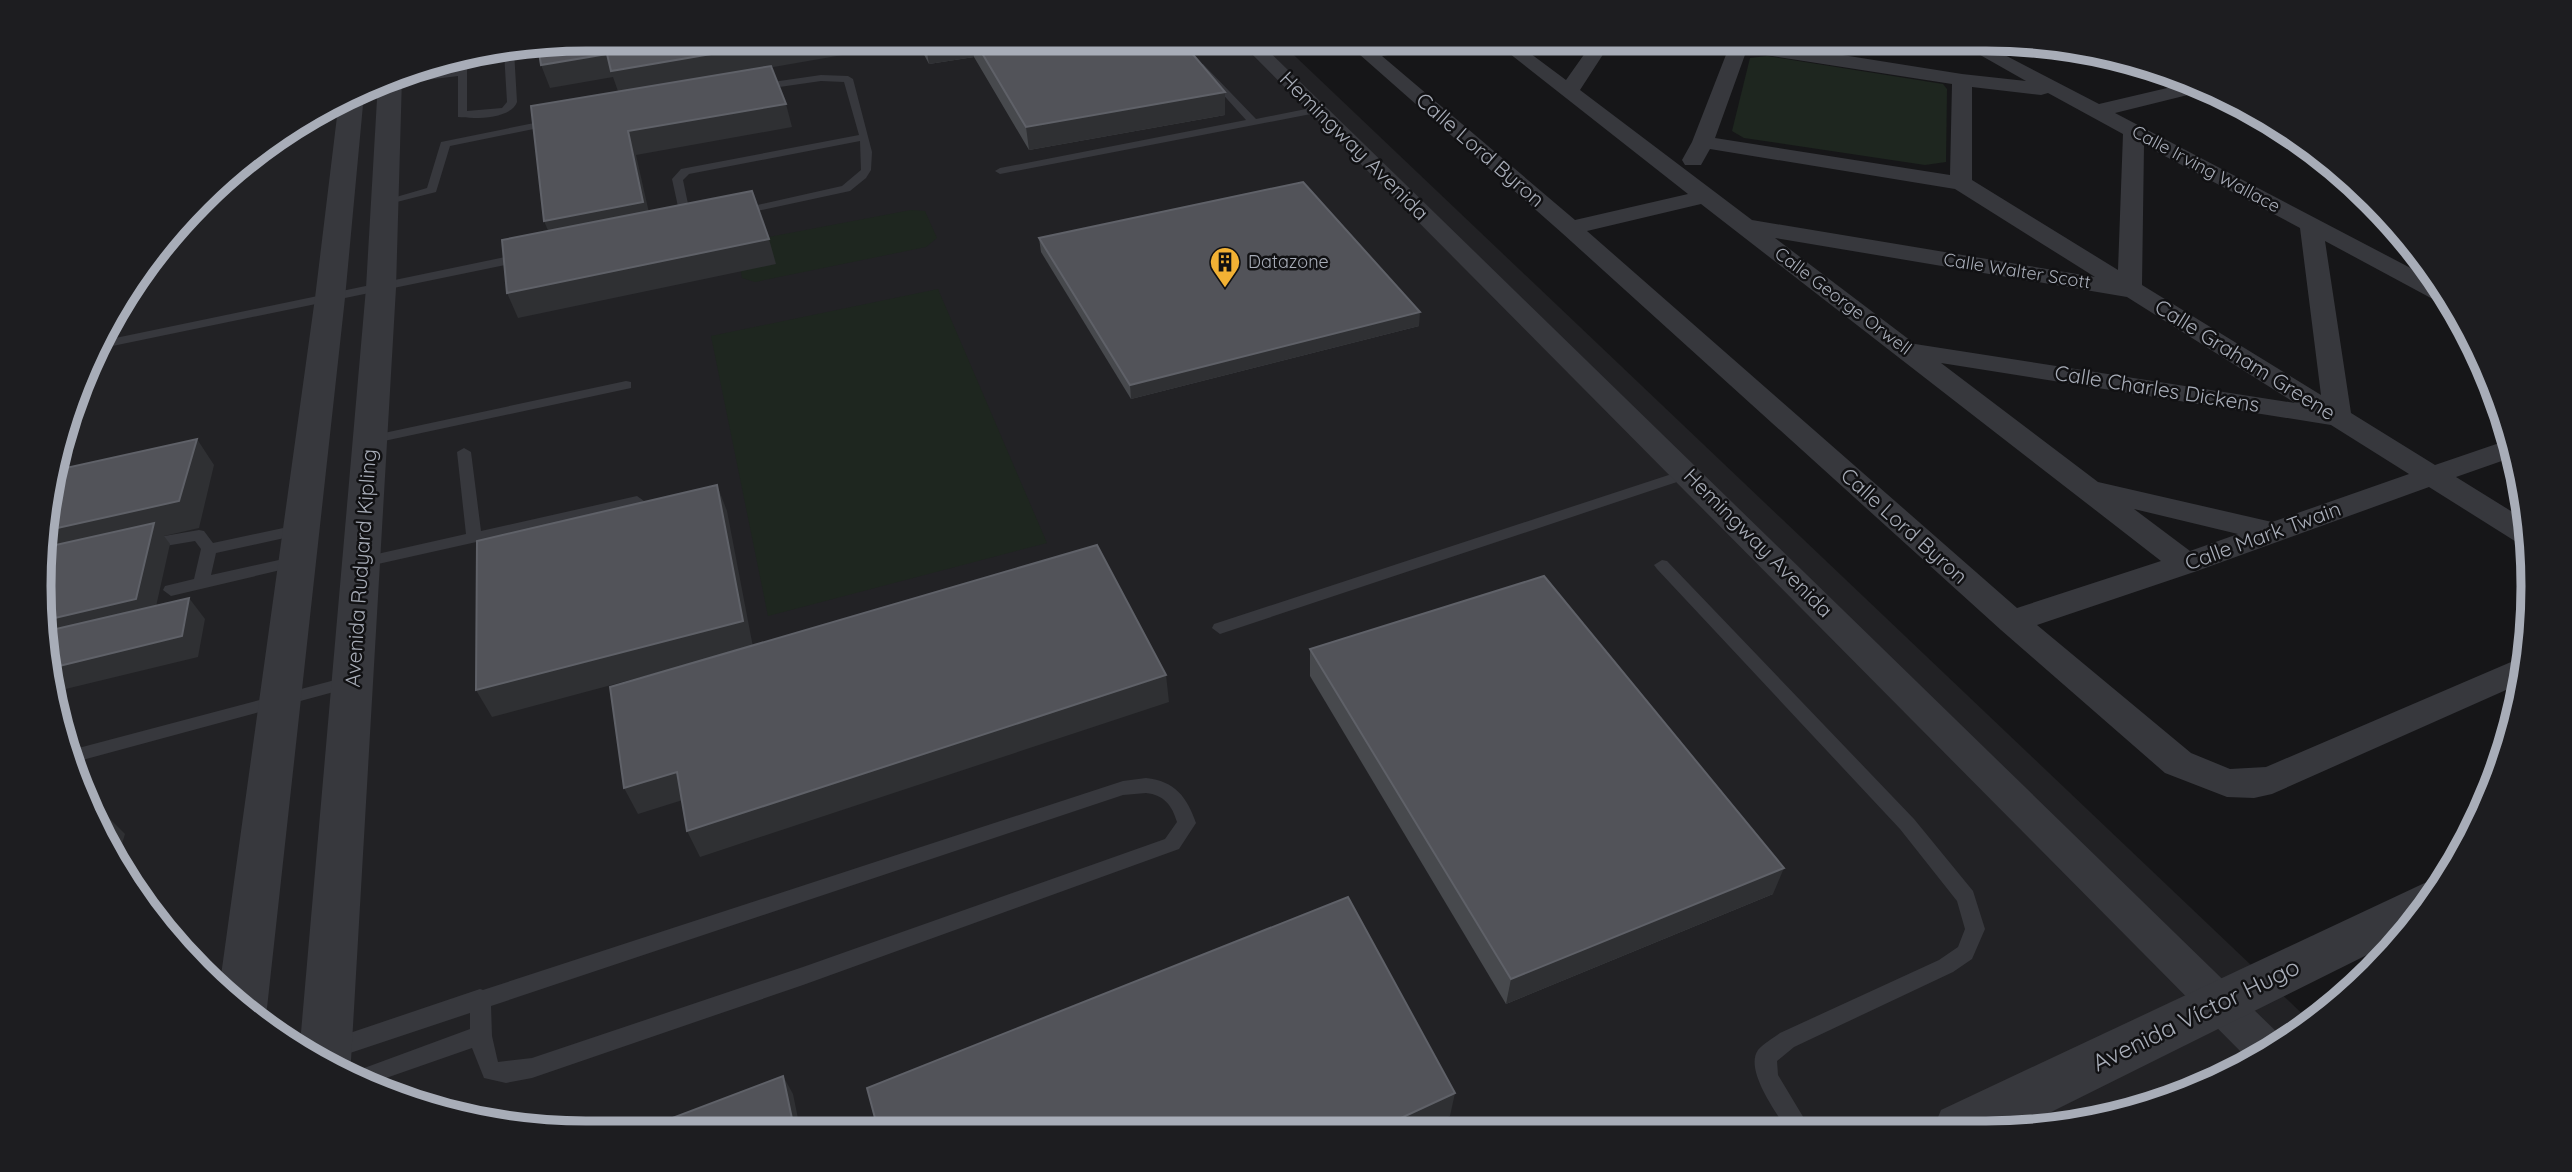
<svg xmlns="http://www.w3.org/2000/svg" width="2572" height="1172" font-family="Quicksand,sans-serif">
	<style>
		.built { fill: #222225 }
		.green { fill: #1e261f }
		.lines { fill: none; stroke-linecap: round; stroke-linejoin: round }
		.service { fill: #37383d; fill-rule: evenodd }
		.minor { fill: #37383d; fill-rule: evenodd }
		.tertiary { fill: #37383d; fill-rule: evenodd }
		.wall { fill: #47494d }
		.shaded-wall { fill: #2f3033 }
		.building { fill: #525359; stroke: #5f6168; stroke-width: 2 }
		.labels { text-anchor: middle; stroke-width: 5; stroke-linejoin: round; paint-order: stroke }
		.far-street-label { font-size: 18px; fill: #a8adb8; stroke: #111113 }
		.far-poi-label { font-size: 18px; fill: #a8adb8; stroke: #111113; text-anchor: start }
		.street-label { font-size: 21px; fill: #a8adb8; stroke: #111113 }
		.near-street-label { font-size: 24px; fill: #a8adb8; stroke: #111113 }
		.rim { fill: none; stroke: #a8adb8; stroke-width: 9 }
	</style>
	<rect width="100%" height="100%" fill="#161618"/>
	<polygon class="built" points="586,39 1277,39 2313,1024 2196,1092 2058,1129 586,1133 479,1123 377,1092 225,998 112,859 49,692 49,480 112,312 225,174 313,112 410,68"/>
	<g class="green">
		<polygon points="1767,56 1943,84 1947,89 1946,162 1925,165 1744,138 1732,131 1750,58"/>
		<polygon points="911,210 925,211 937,238 926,247 755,282 742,278 737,249 748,241"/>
		<polygon points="938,289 1047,543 768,616 711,336"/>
	</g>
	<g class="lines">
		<g class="service">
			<path d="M 514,51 L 517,102 C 511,119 475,119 458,117 L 458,76 L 377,86 L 373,84 L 384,79 L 458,70 L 458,60 L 467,58 L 467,111 L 502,108 L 507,102 L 504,52 Z"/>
			<polygon points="1203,64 1256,119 1316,107 1321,110 1316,113 1000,174 995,171 1000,168 1246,120 1200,69 1200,65"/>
			<polygon points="821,75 848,76 853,79 872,152 871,170 866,178 850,191 739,215 735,214 735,210 842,186 861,170 860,141 689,174 683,180 692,223 682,225 672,179 681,169 859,135 844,82 821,81 759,90 754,87 759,84"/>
			<polygon points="554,119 558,120 558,124 450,146 436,192 385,205 379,202 427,188 441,142"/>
			<polygon points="525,253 529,254 529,260 98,349 101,341"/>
			<polygon points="626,381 631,382 631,388 370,444 363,440 370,436"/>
			<polygon points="464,448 471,452 481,531 637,496 644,501 637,506 360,568 355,567 352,563 355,559 466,534 457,452"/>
			<polygon points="1687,469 1692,471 1694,474 1692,477 1226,632 1220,634 1212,628 1214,624"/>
			<polygon points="302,524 307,525 310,529 307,533 216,553 211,575 297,556 302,557 305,561 302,565 171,596 163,590 165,586 194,579 201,549 195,541 147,549 139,544 147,539 199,530 204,531 213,543"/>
			<path d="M 1662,560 L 1667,561 L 1914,819 L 1973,891 L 1985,929 L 1972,959 L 1953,972 L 1794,1047 L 1777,1061 L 1778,1075 L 1811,1130 L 1787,1130 C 1777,1113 1744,1070 1758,1050 C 1763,1044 1773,1038 1780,1033 L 1939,960 L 1958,947 L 1965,929 L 1957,901 L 1900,829 L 1657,569 L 1654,565 Z"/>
			<polygon points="350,676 356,678 358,682 356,686 75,762 71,750"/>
			<path d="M 1146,778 C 1175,781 1187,797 1196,823 L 1179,849 L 803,985 L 532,1078 L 506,1083 L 484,1078 L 472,1048 L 366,1085 L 348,1074 L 470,1029 L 470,1013 L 332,1059 L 325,1056 L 321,1049 L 325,1042 L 332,1039 L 480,989 L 483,990 L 1123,781 ZM 1146,793 C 1164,795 1172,805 1177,822 L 1165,839 L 803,967 L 532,1058 L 498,1062 L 497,1058 L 492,1036 L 491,1006 L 1123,795 Z"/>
		</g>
		<g class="minor">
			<polygon points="1237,39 1256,39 2285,1040 2250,1061"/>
			<path d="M 1342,39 L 1362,39 L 1371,47 L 1418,39 L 1457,39 L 1455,43 L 1448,45 L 1382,56 L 1575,220 L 1688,194 L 1491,39 L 1511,39 L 1566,80 L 1595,39 L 1613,39 L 1580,90 L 1752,220 L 2095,277 L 1955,189 L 1710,149 L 1701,165 L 1685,165 L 1682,160 L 1692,142 L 1729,47 L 1720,39 L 1741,39 L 1962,74 L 2026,81 L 1952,39 L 1974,39 L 2099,104 L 2197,81 L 2212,89 L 2115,113 L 2443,285 L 2454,306 L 2442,304 L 2325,241 L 2351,413 L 2435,465 L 2511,439 L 2516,456 L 2456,477 L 2527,521 L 2530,546 L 2518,543 L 2429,487 L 2197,571 L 2037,625 L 2191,753 L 2230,769 L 2266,767 L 2525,656 L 2524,682 L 2272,794 L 2254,798 L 2227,797 L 2165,773 L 2001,630 L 1562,233 ZM 1746,52 L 1952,84 L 1950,175 L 1715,138 ZM 1972,87 L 2041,95 L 2048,93 L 2123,134 L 2118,270 L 1972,180 ZM 2144,145 L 2300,228 L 2321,395 L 2142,285 ZM 1701,204 L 2161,561 L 2017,608 L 1587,231 ZM 1775,238 L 2127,297 L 2295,403 L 1915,344 ZM 1941,363 L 2331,425 L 2409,474 L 2272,522 L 2098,482 ZM 2134,509 L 2238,534 L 2190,551 Z"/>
		</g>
		<g class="tertiary">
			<polygon points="399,73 402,77 396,288 351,1060 346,1073 300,1044 366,288 378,82"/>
			<polygon points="361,90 364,94 345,298 267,1008 262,1020 225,998 219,990 315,298 339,100"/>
			<polygon points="2431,880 2441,883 2421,919 2403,937 2017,1129 1933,1129 1941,1110"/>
		</g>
	</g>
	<g class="wall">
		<polygon points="915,38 1179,38 1225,92 1225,115 1029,150 974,57 929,64"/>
		<polygon points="1039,238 1419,326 1131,399 1041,252"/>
		<polygon points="1310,649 1773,894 1506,1004 1310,676"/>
	</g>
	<g class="shaded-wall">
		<polygon points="805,38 851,38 854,53 619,94 613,77 550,88 541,65 607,54"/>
		<polygon points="948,38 971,38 974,57 929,64 925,42"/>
		<polygon points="1225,92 1225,115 1029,150 1026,127"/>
		<polygon points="786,104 792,127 636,155 652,226 554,245 544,221 628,131"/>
		<polygon points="769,239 776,264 518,318 507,293"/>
		<polygon points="1420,312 1419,326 1131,399 1130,385"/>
		<polygon points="197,439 214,465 199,528 164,536 170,544 153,620 44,646 42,621 41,564 44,531"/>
		<polygon points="717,485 727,511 753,647 492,717 476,690"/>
		<polygon points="189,598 205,619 198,657 49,693 47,669"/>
		<polygon points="1166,675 1169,702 700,857 687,831"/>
		<polygon points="677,772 689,798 638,814 624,788"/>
		<polygon points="99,808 125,834 116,864 112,859 96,818"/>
		<polygon points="1784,868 1773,894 1506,1004 1511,979"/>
		<polygon points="783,1076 793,1094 801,1133 795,1133"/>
		<polygon points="1455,1093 1450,1116 1420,1131 1373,1131"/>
	</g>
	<g class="building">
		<polygon points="586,38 805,38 611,71 607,54 541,65 538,46"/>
		<polygon points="923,38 948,38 925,42"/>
		<polygon points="973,38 1179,38 1225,92 1026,127"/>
		<polygon points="771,66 786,104 628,131 643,202 544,221 531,106"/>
		<polygon points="1303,182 1420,312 1130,385 1039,238"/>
		<polygon points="752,191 769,239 507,293 502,240"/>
		<polygon points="197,439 179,501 44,531 49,480 52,471"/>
		<polygon points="717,485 743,621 476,690 477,541"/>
		<polygon points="154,523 136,599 42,621 38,586 42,548"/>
		<polygon points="1097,545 1166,675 687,831 677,772 624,788 610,687"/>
		<polygon points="1544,576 1784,868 1511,979 1310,649"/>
		<polygon points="189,598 182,636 47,669 43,632"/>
		<polygon points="99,808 96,818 93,810"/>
		<polygon points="1348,897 1455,1093 1373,1131 879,1133 867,1088"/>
		<polygon points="783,1076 795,1133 633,1133"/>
	</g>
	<defs>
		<g id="building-pin" transform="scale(1.575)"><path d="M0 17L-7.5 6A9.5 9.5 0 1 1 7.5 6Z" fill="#f2b134" stroke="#111113"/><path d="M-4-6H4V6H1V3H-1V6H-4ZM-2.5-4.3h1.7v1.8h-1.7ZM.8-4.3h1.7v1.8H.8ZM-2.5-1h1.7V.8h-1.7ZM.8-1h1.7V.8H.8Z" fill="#111"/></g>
	</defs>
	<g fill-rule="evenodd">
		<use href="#building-pin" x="1225" y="262"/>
	</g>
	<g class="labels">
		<g class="far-street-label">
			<text transform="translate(2206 169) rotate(28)" y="6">Calle Irving Wallace</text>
			<text transform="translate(2017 271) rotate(9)" y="6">Calle Walter Scott</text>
			<text transform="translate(1843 301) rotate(37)" y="6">Calle George Orwell</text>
		</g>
		<g class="far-poi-label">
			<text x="1248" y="268">Datazone</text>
		</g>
		<g class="street-label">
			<text transform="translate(1354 146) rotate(45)" y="7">Hemingway Avenida</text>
			<text transform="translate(1480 150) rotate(41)" y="7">Calle Lord Byron</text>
			<text transform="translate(2245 360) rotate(32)" y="7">Calle Graham Greene</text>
			<text transform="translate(2157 389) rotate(9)" y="7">Calle Charles Dickens</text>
			<text transform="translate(1904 526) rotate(42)" y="7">Calle Lord Byron</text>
			<text transform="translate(2263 536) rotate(-20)" y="7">Calle Mark Twain</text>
			<text transform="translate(1758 543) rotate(45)" y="7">Hemingway Avenida</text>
			<text transform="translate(361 568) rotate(-86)" y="7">Avenida Rudyard Kipling</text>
		</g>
		<g class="near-street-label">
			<text transform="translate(2196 1015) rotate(-26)" y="8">Avenida Víctor Hugo</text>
		</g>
	</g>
	<path d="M0 0H2572V1172H0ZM586 51H1986A535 535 0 0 1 2521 586V586A535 535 0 0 1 1986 1121H586A535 535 0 0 1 51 586V586A535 535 0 0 1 586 51Z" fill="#1d1d20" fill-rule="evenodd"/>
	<path class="rim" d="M586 51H1986A535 535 0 0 1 2521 586V586A535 535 0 0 1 1986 1121H586A535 535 0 0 1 51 586V586A535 535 0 0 1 586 51Z"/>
</svg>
